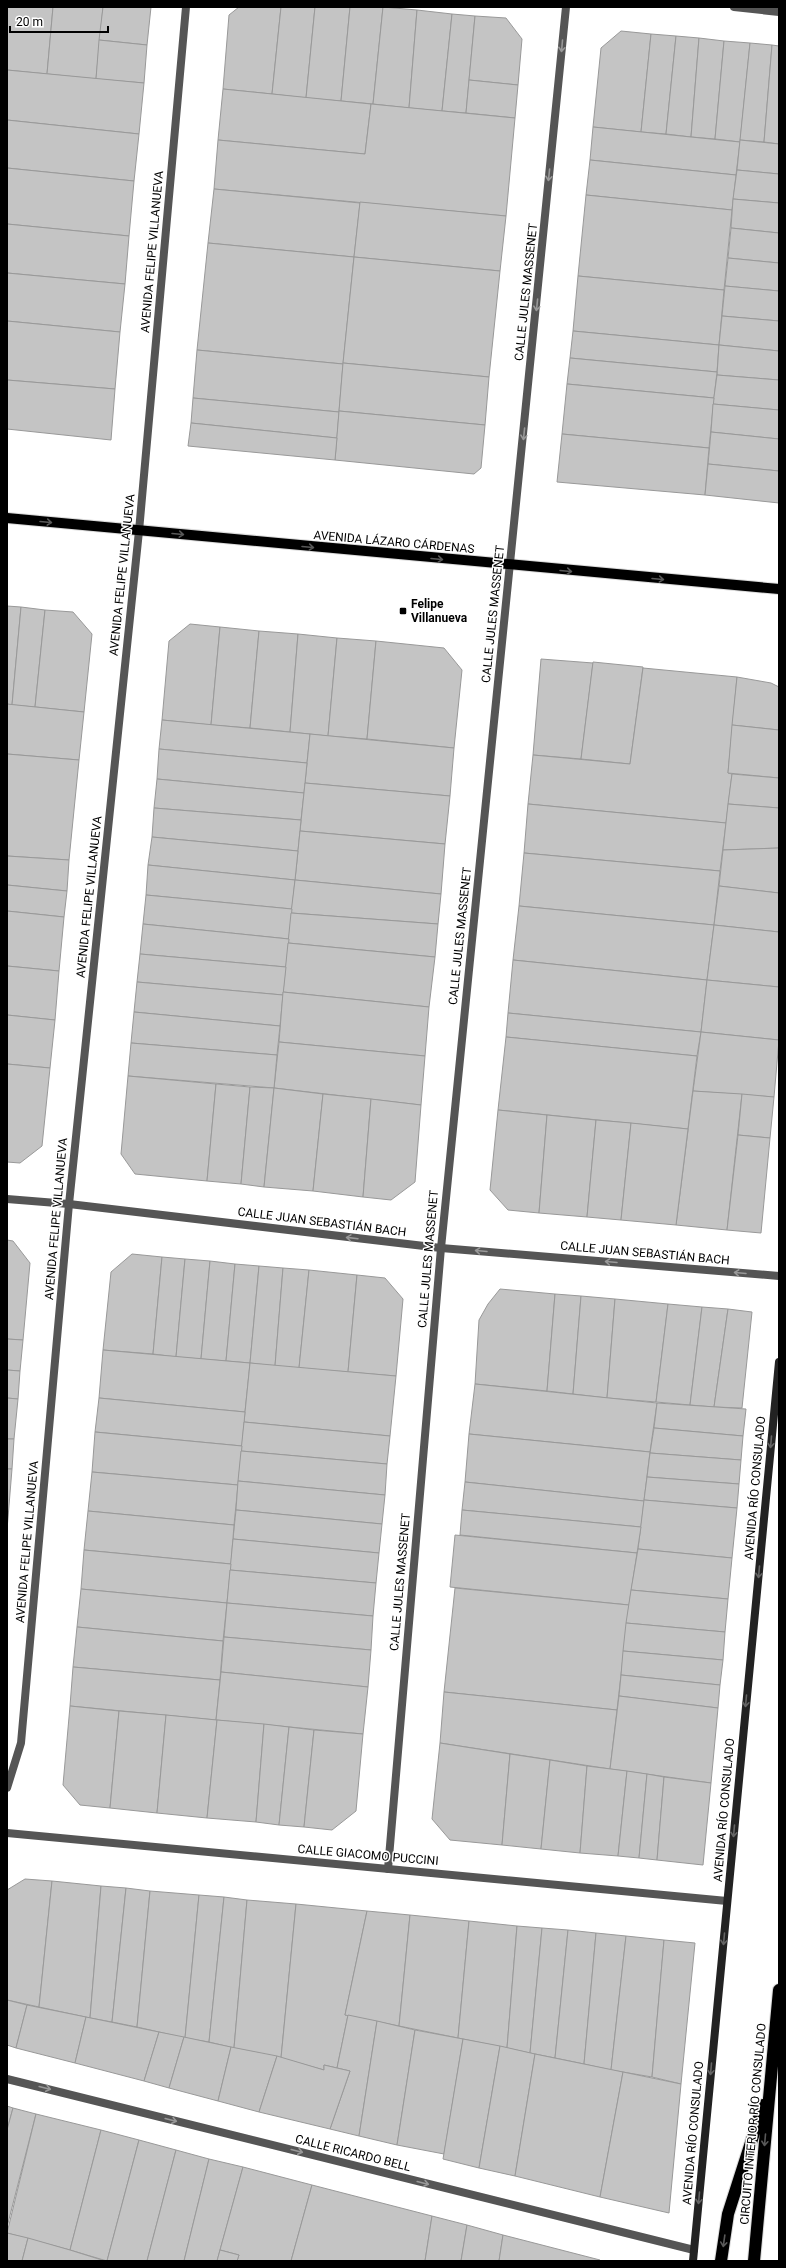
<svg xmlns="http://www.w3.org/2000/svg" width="786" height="2268" font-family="Roboto,sans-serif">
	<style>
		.building { fill: #c4c4c4; stroke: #999 }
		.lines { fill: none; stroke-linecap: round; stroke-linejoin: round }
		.primary-casing { stroke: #dbdbdb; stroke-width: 12 }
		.motorway-casing { stroke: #dbdbdb; stroke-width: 14 }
		.minor { stroke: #555; stroke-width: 8 }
		.secondary { stroke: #222; stroke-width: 8 }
		.primary { stroke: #000; stroke-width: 10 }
		.motorway { stroke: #000; stroke-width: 12 }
		.oneway { stroke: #999 }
		.oneway2 { stroke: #595959 }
		.oneway3 { stroke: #646464 }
		.poi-dot { fill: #000; stroke: #fff; stroke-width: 1.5 }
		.labels { text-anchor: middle; stroke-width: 3; stroke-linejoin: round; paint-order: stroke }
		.street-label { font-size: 12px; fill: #000; stroke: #fff }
		.poi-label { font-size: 12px; font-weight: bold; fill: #000; stroke: #fff; text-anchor: start }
	</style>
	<rect width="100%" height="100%" fill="#fff"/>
	<g class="building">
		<polygon points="7,7 53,7 47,74 7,70"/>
		<polygon points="53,7 103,7 96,79 47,74"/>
		<polygon points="103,7 151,7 147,45 99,40"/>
		<polygon points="239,7 281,7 272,94 223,89 229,15"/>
		<polygon points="281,7 315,7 306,98 272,94"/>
		<polygon points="315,7 350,7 341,101 306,98"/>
		<polygon points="350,7 383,7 373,104 341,101"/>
		<polygon points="383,7 417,10 409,108 373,104"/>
		<polygon points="417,10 452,14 442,111 409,108"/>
		<polygon points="452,14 475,16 466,113 442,111"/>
		<polygon points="475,16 506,18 522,39 518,85 469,80"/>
		<polygon points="621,31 651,34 641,132 593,127 601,48"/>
		<polygon points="651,34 676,36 666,134 641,132"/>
		<polygon points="676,36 699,38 691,137 666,134"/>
		<polygon points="699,38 724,41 715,139 691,137"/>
		<polygon points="99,40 147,45 144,83 96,79"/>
		<polygon points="724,41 750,43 740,142 715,139"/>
		<polygon points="750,43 772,45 764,142 740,140"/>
		<polygon points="772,45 779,46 779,144 764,142"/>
		<polygon points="7,70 144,83 139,134 7,120"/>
		<polygon points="469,80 518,85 515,118 466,113"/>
		<polygon points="223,89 371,104 365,154 218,140"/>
		<polygon points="371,104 515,118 506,216 214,189 218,140 365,154"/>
		<polygon points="7,120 139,134 134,181 7,168"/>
		<polygon points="593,127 740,142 736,175 590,160"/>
		<polygon points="740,140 779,144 779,174 737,170"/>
		<polygon points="590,160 736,175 732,210 586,195"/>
		<polygon points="7,168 134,181 129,236 7,224"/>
		<polygon points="737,170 779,174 779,203 733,199"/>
		<polygon points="214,189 360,203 354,257 208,243"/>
		<polygon points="586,195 732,210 724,290 578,276"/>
		<polygon points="733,199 779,203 779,233 731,228"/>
		<polygon points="360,202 506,216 500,271 354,257"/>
		<polygon points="7,224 129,236 125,284 7,273"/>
		<polygon points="731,228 779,233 779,263 728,258"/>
		<polygon points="208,243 354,257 343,364 197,350"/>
		<polygon points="354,257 500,271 489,377 343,363"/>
		<polygon points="728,258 779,263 779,291 725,286"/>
		<polygon points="7,273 125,284 120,332 7,321"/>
		<polygon points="578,276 724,290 719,345 573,331"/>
		<polygon points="725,286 779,291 779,321 722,316"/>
		<polygon points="722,316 779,321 779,351 719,345"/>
		<polygon points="7,321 120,332 115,389 7,380"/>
		<polygon points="573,331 719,345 717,372 570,358"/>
		<polygon points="719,345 779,351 779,380 717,375"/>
		<polygon points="197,350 343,364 339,412 193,398"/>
		<polygon points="570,358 717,372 714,398 567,384"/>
		<polygon points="343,363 489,377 485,425 339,411"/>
		<polygon points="717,375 779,380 779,410 713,404"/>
		<polygon points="7,380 115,389 111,440 7,429"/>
		<polygon points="567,384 714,398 709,448 562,434"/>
		<polygon points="193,398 339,412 337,438 191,423"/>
		<polygon points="713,404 779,410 779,439 711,432"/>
		<polygon points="339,411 485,425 481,468 474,474 335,460"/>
		<polygon points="191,423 337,438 335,460 188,446"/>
		<polygon points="711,432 779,439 779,471 708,464"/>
		<polygon points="562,434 709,448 705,495 557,482"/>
		<polygon points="708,464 779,471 779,503 705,495"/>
		<polygon points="7,606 21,607 12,705 7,704"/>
		<polygon points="21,607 45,610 35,707 12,705"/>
		<polygon points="45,610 73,612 92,634 84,712 35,707"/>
		<polygon points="190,624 220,627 211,725 162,720 169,641"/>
		<polygon points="220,627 259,631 250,728 211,725"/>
		<polygon points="259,631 298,634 290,732 250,728"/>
		<polygon points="298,634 337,638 328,736 290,732"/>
		<polygon points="337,638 376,641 367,739 328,736"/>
		<polygon points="376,641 444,648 462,670 454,748 367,739"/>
		<polygon points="541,659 593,663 581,759 533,755"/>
		<polygon points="593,662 643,667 630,764 581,759"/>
		<polygon points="643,668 737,677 728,773 732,774 726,823 528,804 533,755 630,764"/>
		<polygon points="737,677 771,683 779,687 779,730 732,725"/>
		<polygon points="7,704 84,712 79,760 7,754"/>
		<polygon points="162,720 310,734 307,763 159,749"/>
		<polygon points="732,725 779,730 779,778 728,773"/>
		<polygon points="310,734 454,748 450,796 305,783"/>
		<polygon points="159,749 307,763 304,793 157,779"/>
		<polygon points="7,754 79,760 69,860 7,856"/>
		<polygon points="732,774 779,778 779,808 728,804"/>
		<polygon points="157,779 304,793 301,820 154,808"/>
		<polygon points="305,783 450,796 445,844 300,831"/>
		<polygon points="528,804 726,823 720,871 524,853"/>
		<polygon points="728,804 779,808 779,848 723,850"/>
		<polygon points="154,808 301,820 298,851 152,837"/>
		<polygon points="300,831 445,844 441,894 295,880"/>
		<polygon points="152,837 298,851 295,880 148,865"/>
		<polygon points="779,848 779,893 719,886 723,850"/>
		<polygon points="524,853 720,871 714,925 519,906"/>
		<polygon points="7,856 69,860 67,891 7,885"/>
		<polygon points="148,865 295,880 292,909 146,895"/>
		<polygon points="295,880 441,894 438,924 291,913"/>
		<polygon points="7,885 67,891 64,917 7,911"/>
		<polygon points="719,886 779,893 779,932 714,925"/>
		<polygon points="146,895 292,909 289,939 143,924"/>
		<polygon points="519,906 714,925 707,980 513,960"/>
		<polygon points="7,911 64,917 59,971 7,966"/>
		<polygon points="291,913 438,924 435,957 288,943"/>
		<polygon points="143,924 289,939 286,967 140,954"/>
		<polygon points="714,925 779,932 779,987 707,980"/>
		<polygon points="288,943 435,957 429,1007 283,992"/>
		<polygon points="140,954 286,967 283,995 137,982"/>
		<polygon points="513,960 707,980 701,1032 508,1013"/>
		<polygon points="7,966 59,971 55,1020 7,1015"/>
		<polygon points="707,980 779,987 779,1040 701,1032"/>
		<polygon points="137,982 283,995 280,1026 134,1012"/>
		<polygon points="283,992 429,1007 425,1056 279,1042"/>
		<polygon points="134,1012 280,1026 277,1055 131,1043"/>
		<polygon points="508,1013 701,1032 697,1056 506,1037"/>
		<polygon points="7,1015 55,1020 50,1068 7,1064"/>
		<polygon points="701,1032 779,1040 774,1097 693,1091"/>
		<polygon points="506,1037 697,1056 688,1129 498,1110"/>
		<polygon points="279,1042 425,1056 421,1105 274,1088"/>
		<polygon points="131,1043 277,1055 274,1088 128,1076"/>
		<polygon points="7,1064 50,1068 42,1146 20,1163 7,1162"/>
		<polygon points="128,1076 216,1084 207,1181 135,1174 121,1154"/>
		<polygon points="216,1084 250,1087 241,1184 207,1181"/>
		<polygon points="250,1087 274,1088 264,1187 241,1184"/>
		<polygon points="274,1088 323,1094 313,1191 264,1187"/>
		<polygon points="693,1091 742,1094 727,1230 676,1225"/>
		<polygon points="323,1094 371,1099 363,1197 313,1191"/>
		<polygon points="742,1094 774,1097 770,1138 738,1135"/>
		<polygon points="371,1099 421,1105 415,1182 391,1200 363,1197"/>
		<polygon points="498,1110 547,1115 539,1213 508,1210 490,1190"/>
		<polygon points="547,1115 596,1120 587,1217 539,1213"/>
		<polygon points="596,1120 631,1123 621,1220 587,1217"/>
		<polygon points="631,1123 688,1129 676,1225 621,1220"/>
		<polygon points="738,1135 770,1138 761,1233 727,1230"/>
		<polygon points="7,1240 13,1241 30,1263 23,1340 7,1339"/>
		<polygon points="132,1254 162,1257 153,1354 103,1350 111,1272"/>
		<polygon points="162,1257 185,1259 176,1357 153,1354"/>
		<polygon points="185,1259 210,1261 201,1359 176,1357"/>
		<polygon points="210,1261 235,1264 226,1361 201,1359"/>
		<polygon points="235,1264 259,1266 250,1363 226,1361"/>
		<polygon points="259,1266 283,1268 275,1366 250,1363"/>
		<polygon points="283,1268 309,1270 299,1368 275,1366"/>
		<polygon points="309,1270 357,1275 348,1372 299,1368"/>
		<polygon points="357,1275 385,1278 403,1299 396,1376 348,1372"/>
		<polygon points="500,1289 555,1294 547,1391 475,1384 479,1320 488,1304"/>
		<polygon points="555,1294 581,1296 573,1394 547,1391"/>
		<polygon points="581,1296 615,1299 607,1398 573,1394"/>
		<polygon points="615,1299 668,1304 656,1402 607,1398"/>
		<polygon points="668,1304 702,1307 690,1405 656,1402"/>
		<polygon points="702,1307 728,1309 714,1407 690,1405"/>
		<polygon points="728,1309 752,1312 742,1408 714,1407"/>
		<polygon points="7,1339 23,1340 20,1371 7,1370"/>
		<polygon points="103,1350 250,1363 245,1412 99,1398"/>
		<polygon points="250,1363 396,1376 390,1436 244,1422"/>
		<polygon points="7,1370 20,1371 18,1399 7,1398"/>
		<polygon points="475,1384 657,1403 650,1452 469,1434"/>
		<polygon points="7,1398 18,1399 14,1439 7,1439"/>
		<polygon points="99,1398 245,1412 242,1446 95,1432"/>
		<polygon points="657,1403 746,1409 743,1436 654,1428"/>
		<polygon points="244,1422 390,1436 387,1464 241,1451"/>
		<polygon points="654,1428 743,1436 741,1460 650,1453"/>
		<polygon points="95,1432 242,1446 238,1485 92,1472"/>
		<polygon points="469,1434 650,1452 644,1501 465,1482"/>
		<polygon points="7,1439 14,1439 12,1469 7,1469"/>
		<polygon points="241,1451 387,1464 385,1495 238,1481"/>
		<polygon points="650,1453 741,1460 739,1484 647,1477"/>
		<polygon points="7,1469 12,1469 7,1530"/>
		<polygon points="92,1472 238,1485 234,1525 88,1511"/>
		<polygon points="647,1477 739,1484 737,1508 644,1500"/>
		<polygon points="238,1481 385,1495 382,1524 236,1510"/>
		<polygon points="465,1482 644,1501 641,1527 462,1510"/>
		<polygon points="644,1500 737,1508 732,1558 638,1549"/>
		<polygon points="236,1510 382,1524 379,1553 233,1539"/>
		<polygon points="462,1510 641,1527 637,1553 460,1535"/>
		<polygon points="88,1511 234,1525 231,1564 84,1550"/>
		<polygon points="455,1535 637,1553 629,1605 450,1587"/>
		<polygon points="233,1539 379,1553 376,1583 230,1570"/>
		<polygon points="638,1549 732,1558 728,1599 631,1590"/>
		<polygon points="84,1550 231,1564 227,1603 81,1589"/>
		<polygon points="230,1570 376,1583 373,1616 227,1603"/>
		<polygon points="455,1588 629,1605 617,1710 444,1692"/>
		<polygon points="81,1589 227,1603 223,1641 77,1627"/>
		<polygon points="631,1590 728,1599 725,1632 626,1623"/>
		<polygon points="227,1603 373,1616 371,1650 224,1637"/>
		<polygon points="626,1623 725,1632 723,1660 623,1651"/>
		<polygon points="77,1627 223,1641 220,1680 73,1667"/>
		<polygon points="224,1637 371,1650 368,1687 221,1672"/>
		<polygon points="623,1651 723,1660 720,1685 621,1675"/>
		<polygon points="73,1667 220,1680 216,1720 70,1706"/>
		<polygon points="221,1672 368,1687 363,1734 216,1720"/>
		<polygon points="621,1675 720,1685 718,1708 619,1696"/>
		<polygon points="444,1692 617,1710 610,1769 440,1743"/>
		<polygon points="619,1696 718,1708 711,1783 610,1769"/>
		<polygon points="70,1706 119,1711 110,1808 80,1805 63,1785"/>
		<polygon points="119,1711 166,1715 157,1813 110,1808"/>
		<polygon points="166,1715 217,1720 207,1818 157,1813"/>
		<polygon points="217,1720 264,1724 256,1822 207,1818"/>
		<polygon points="264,1724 289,1727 279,1825 256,1822"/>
		<polygon points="289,1727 314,1730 304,1827 279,1825"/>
		<polygon points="314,1730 363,1734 356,1811 332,1830 304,1827"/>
		<polygon points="440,1743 510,1754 502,1845 450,1840 432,1819"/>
		<polygon points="510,1754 550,1760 541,1849 502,1845"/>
		<polygon points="550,1760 587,1766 580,1853 541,1849"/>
		<polygon points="587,1766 627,1771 618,1856 580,1853"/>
		<polygon points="627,1771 647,1774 639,1858 618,1856"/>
		<polygon points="647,1774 664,1777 657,1860 639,1858"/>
		<polygon points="664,1777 711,1783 703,1865 657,1860"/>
		<polygon points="25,1879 52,1881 39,2007 7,2000 7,1890"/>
		<polygon points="52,1881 101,1886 90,2018 39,2007"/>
		<polygon points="101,1886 126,1888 112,2022 90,2018"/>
		<polygon points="126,1888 150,1891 137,2027 112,2022"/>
		<polygon points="150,1891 199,1895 185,2038 137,2027"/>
		<polygon points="199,1895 224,1897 209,2042 185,2038"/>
		<polygon points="224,1897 247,1900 234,2048 209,2042"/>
		<polygon points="247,1900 296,1904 281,2058 234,2048"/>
		<polygon points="296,1904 367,1911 345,2015 348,2015 337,2068 324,2065 324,2070 281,2058"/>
		<polygon points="367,1911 410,1915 399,2026 345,2015"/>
		<polygon points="410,1915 469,1921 458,2038 399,2026"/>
		<polygon points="469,1921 517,1926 507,2048 458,2038"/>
		<polygon points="517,1926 542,1928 530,2053 507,2048"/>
		<polygon points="542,1928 568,1930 555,2058 530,2053"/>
		<polygon points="568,1930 596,1933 584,2064 555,2058"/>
		<polygon points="596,1933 626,1936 611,2070 584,2064"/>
		<polygon points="626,1936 664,1940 652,2077 611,2070"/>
		<polygon points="664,1940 695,1943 681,2084 652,2077"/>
		<polygon points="7,2000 27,2005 16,2048 7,2045"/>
		<polygon points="27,2005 86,2017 75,2063 16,2048"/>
		<polygon points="348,2015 377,2021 359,2136 330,2129 350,2071 337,2068"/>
		<polygon points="86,2017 159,2032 144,2081 75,2063"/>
		<polygon points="377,2021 415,2030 397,2145 359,2136"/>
		<polygon points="415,2030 463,2039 444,2154 397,2145"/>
		<polygon points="159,2032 184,2037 169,2088 144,2081"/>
		<polygon points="184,2037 231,2047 218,2101 169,2088"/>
		<polygon points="463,2039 500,2046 479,2168 443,2159"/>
		<polygon points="500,2046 535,2054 515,2176 479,2168"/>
		<polygon points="231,2047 277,2056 259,2112 218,2101"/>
		<polygon points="535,2054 623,2072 600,2197 515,2176"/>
		<polygon points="277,2056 324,2070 324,2065 350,2071 330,2129 259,2112"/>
		<polygon points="623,2072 681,2084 669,2213 600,2197"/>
		<polygon points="7,2106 13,2108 7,2130"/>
		<polygon points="13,2108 36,2114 7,2227 7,2130"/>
		<polygon points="36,2114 101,2130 70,2250 7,2233"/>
		<polygon points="101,2130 139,2140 107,2261 70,2250"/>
		<polygon points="139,2140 176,2150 147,2261 107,2261"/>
		<polygon points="176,2150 209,2159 184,2261 147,2261"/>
		<polygon points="209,2159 243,2167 217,2261 184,2261"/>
		<polygon points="243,2167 312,2185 291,2261 237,2261 239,2255 220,2250"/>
		<polygon points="312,2185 432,2216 425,2261 291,2261"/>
		<polygon points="432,2216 467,2225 461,2261 425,2261"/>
		<polygon points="467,2225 503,2235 499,2261 461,2261"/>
		<polygon points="7,2233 28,2238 22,2261 7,2261"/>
		<polygon points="503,2235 600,2260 600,2261 499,2261"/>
		<polygon points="28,2238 70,2250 105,2261 22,2261"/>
		<polygon points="220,2250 239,2255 237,2261 217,2261"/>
	</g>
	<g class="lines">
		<g class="primary-casing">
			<polyline id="primary" points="7,518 779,589"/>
		</g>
		<g class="motorway-casing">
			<g id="motorway">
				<polyline points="721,2261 728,2214 763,2105"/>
				<polyline points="754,2261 779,1990"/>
			</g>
		</g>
		<g class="minor">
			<polyline points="734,7 779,12"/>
			<polyline points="7,1199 69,1204 441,1248 779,1276"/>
			<polyline points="7,1788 21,1743 69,1204 139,531 186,7"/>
			<polyline points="7,1833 727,1901"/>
			<polyline points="388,1869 441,1248 566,7"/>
			<polyline points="7,2079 694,2250"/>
		</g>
		<polyline class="secondary" points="693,2261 779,1362"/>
		<use href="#primary" class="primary"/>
		<use href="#motorway" class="motorway"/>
	</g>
	<defs><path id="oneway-shaft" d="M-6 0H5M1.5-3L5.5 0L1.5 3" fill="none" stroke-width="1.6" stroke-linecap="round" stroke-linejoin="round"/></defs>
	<g class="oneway">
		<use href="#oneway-shaft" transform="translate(562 46) rotate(95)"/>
		<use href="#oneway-shaft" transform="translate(549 175) rotate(96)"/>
		<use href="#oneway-shaft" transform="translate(537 305) rotate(96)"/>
		<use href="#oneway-shaft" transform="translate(524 434) rotate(96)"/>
		<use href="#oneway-shaft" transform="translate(352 1238) rotate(-173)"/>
		<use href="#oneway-shaft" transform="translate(481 1251) rotate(-175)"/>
		<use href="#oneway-shaft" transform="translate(611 1262) rotate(-175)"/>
		<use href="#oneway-shaft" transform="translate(740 1273) rotate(-175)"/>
		<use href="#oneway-shaft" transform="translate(45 2088) rotate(14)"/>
		<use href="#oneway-shaft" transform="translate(171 2120) rotate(14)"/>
		<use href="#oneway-shaft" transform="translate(297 2151) rotate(14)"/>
		<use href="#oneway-shaft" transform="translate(423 2183) rotate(14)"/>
	</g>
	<g class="oneway2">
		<use href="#oneway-shaft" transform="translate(46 522) rotate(5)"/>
		<use href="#oneway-shaft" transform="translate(178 534) rotate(5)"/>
		<use href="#oneway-shaft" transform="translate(308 547) rotate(5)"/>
		<use href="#oneway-shaft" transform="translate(437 559) rotate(5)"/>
		<use href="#oneway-shaft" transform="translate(566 571) rotate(5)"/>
		<use href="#oneway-shaft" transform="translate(658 579) rotate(5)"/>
		<use href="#oneway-shaft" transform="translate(765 2140) rotate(95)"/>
		<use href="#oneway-shaft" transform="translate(724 2241) rotate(98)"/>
	</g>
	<g class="oneway3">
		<use href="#oneway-shaft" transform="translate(771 1442) rotate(95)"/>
		<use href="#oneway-shaft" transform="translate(759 1572) rotate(95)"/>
		<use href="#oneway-shaft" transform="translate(746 1701) rotate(95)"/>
		<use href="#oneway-shaft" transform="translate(734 1831) rotate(95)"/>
		<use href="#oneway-shaft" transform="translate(724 1939) rotate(95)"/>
		<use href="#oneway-shaft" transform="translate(711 2069) rotate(95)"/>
		<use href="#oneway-shaft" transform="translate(699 2198) rotate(95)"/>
	</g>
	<rect class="poi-dot" x="399" y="607" width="8" height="8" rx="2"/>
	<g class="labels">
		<g class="street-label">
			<text transform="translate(152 252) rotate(-85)" y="4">AVENIDA FELIPE VILLANUEVA</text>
			<text transform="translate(526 292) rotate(-84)" y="4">CALLE JULES MASSENET</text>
			<text transform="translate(394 542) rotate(5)" y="4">AVENIDA LÁZARO CÁRDENAS</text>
			<text transform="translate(122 575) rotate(-84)" y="4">AVENIDA FELIPE VILLANUEVA</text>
			<text transform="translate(493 614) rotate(-84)" y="4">CALLE JULES MASSENET</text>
			<text transform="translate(89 897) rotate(-84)" y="4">AVENIDA FELIPE VILLANUEVA</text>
			<text transform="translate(460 936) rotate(-84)" y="4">CALLE JULES MASSENET</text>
			<text transform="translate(56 1219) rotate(-85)" y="4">AVENIDA FELIPE VILLANUEVA</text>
			<text transform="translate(322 1222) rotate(7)" y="4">CALLE JUAN SEBASTIÁN BACH</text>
			<text transform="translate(645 1253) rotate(5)" y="4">CALLE JUAN SEBASTIÁN BACH</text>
			<text transform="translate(428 1259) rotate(-85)" y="4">CALLE JULES MASSENET</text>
			<text transform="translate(755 1488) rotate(-85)" y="4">AVENIDA RÍO CONSULADO</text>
			<text transform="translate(27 1542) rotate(-85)" y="4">AVENIDA FELIPE VILLANUEVA</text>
			<text transform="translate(400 1582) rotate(-85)" y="4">CALLE JULES MASSENET</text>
			<text transform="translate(724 1810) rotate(-85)" y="4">AVENIDA RÍO CONSULADO</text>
			<text transform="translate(368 1855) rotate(5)" y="4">CALLE GIACOMO PUCCINI</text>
			<text transform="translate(753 2124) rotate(-85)" y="4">CIRCUITO INTERIOR RÍO CONSULADO</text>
			<text transform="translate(693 2133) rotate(-85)" y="4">AVENIDA RÍO CONSULADO</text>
			<text transform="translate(353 2153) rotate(14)" y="4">CALLE RICARDO BELL</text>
		</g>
		<g class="poi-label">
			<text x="411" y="608">Felipe<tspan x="411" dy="14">Villanueva</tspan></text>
		</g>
	</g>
	<rect width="786" height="2268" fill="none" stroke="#000000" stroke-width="16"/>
	<path d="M10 26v6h98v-6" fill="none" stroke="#000000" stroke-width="2"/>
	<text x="16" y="26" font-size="12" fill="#000000" stroke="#ffffff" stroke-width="3" paint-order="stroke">20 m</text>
</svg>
